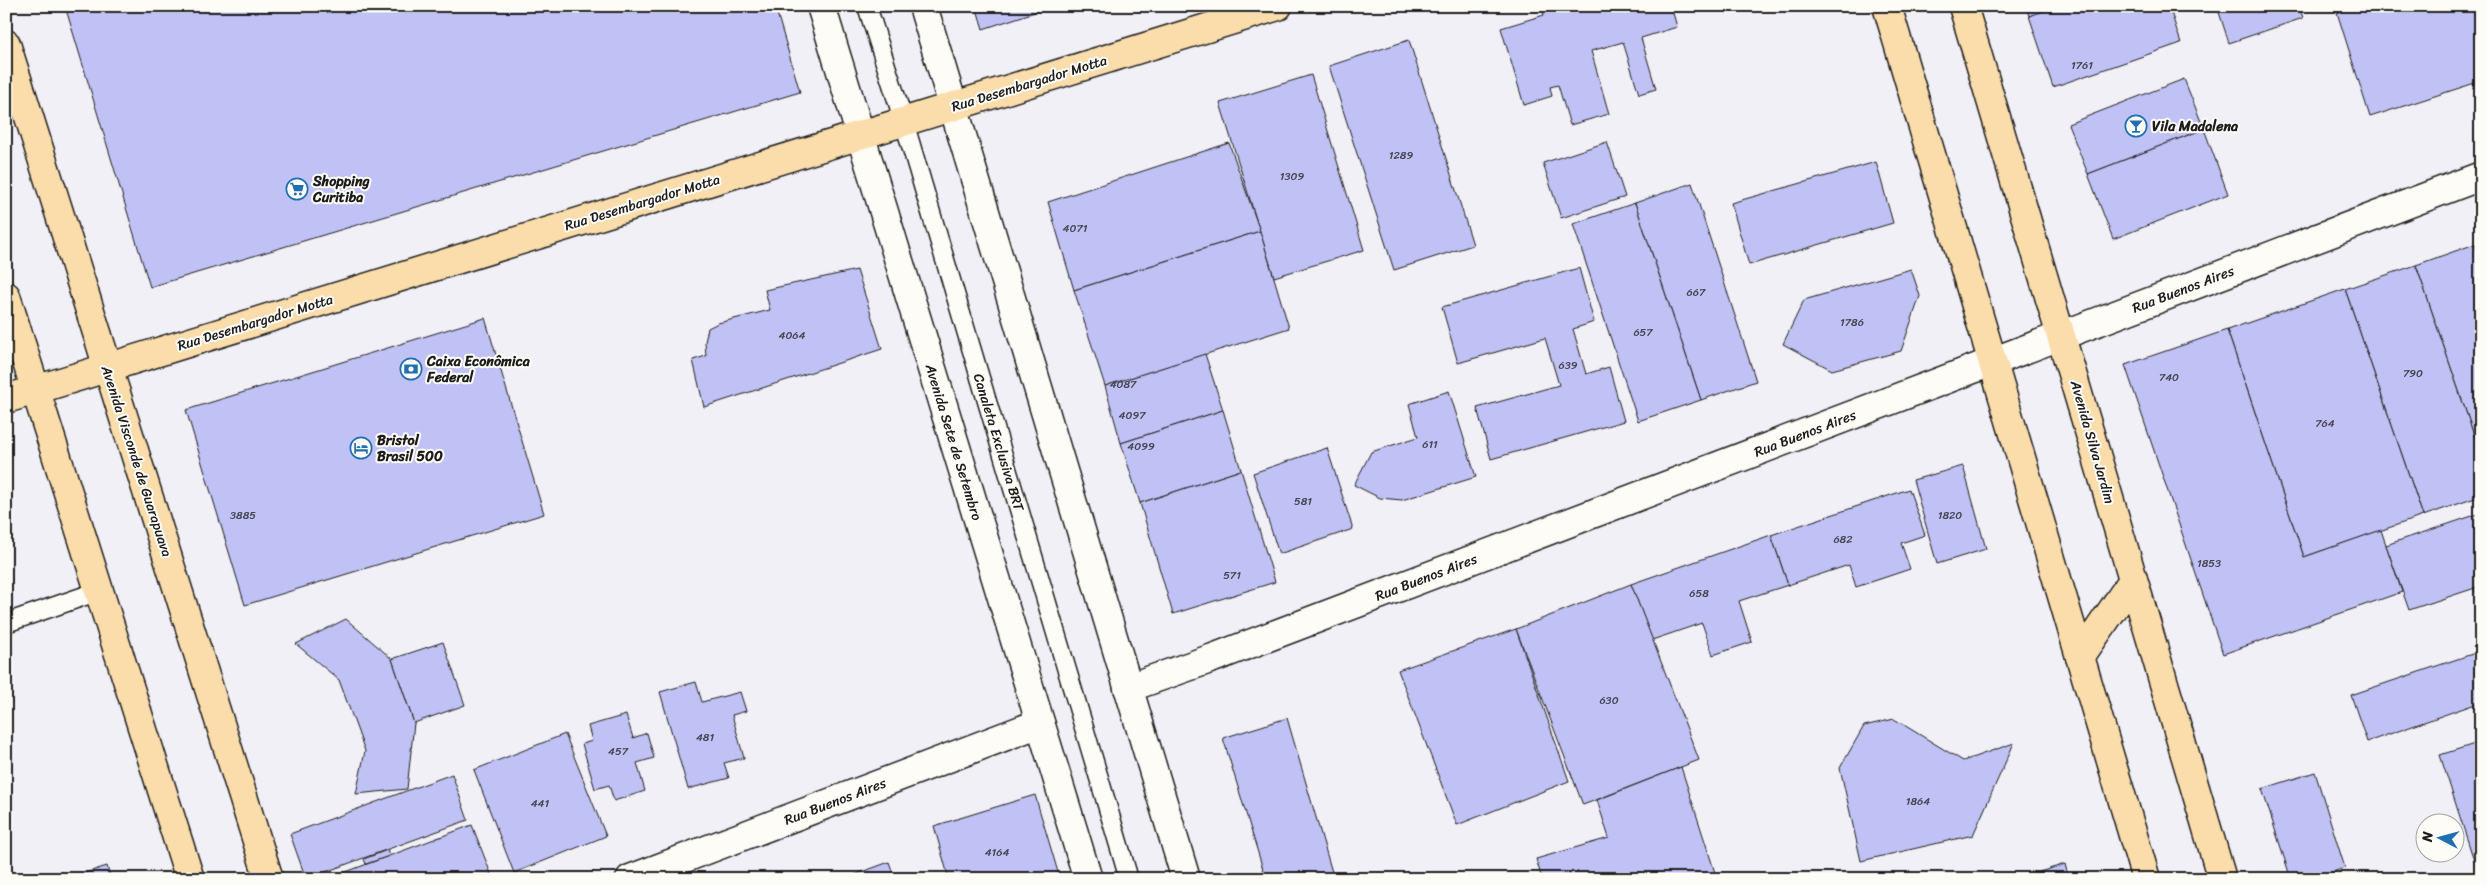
<svg xmlns="http://www.w3.org/2000/svg" width="2487" height="885" font-family="Sriracha,sans-serif">
	<style>
		.building { fill: #c0c2f5; stroke: #1c1c1c }
		.lines { fill: none; stroke-linecap: round; stroke-linejoin: round }
		.lane-casing { stroke: #1c1c1c; stroke-width: 21 }
		.street-casing { stroke: #1c1c1c; stroke-width: 31 }
		.secondary-casing { stroke: #1c1c1c; stroke-width: 31 }
		.primary-casing { stroke: #1c1c1c; stroke-width: 31 }
		.lane { stroke: #fdfcf7; stroke-width: 18 }
		.street { stroke: #fdfcf7; stroke-width: 28 }
		.secondary { stroke: #fdfcf7; stroke-width: 28 }
		.primary { stroke: #faddab; stroke-width: 28 }
		.labels { text-anchor: middle; stroke-width: 4; stroke-linejoin: round; paint-order: stroke }
		.number-label { font-size: 11px; fill: #454652 }
		.street-label { font-size: 14px; fill: #1c1c1c; stroke: #fdfcf7 }
		.poi-label { font-size: 14px; font-weight: bold; fill: #1c1c1c; stroke: #fdfcf7; text-anchor: start }
	</style>
	<rect width="100%" height="100%" fill="#f1f0f7"/>
	<filter id="ink" filterUnits="userSpaceOnUse"><feTurbulence type="fractalNoise" baseFrequency=".02" numOctaves="2"/><feDisplacementMap in="SourceGraphic" scale="10" xChannelSelector="R" yChannelSelector="G"/><feConvolveMatrix kernelMatrix="1 2 1 2 8 2 1 2 1" color-interpolation-filters="sRGB"/></filter>
	<g filter="url(#ink)">
		<g class="building">
			<polygon points="65,6 775,6 800,92 150,287"/>
			<polygon points="976,6 1053,6 983,29"/>
			<polygon points="1551,6 1671,6 1677,27 1641,38 1656,89 1639,94 1623,42 1591,51 1609,114 1570,125 1558,85 1550,87 1552,96 1524,105 1501,28 1544,15 1542,9"/>
			<polygon points="2026,6 2058,6 2029,16"/>
			<polygon points="2058,6 2169,6 2181,43 2053,87 2029,16"/>
			<polygon points="2217,6 2299,6 2303,18 2229,43"/>
			<polygon points="2335,6 2481,6 2481,81 2370,117"/>
			<polygon points="1409,40 1473,245 1394,270 1329,66"/>
			<polygon points="1311,75 1364,250 1274,277 1220,103"/>
			<polygon points="2184,79 2204,129 2088,174 2068,124"/>
			<polygon points="2204,129 2228,194 2113,239 2088,174"/>
			<polygon points="1607,142 1625,197 1561,218 1543,163"/>
			<polygon points="1229,143 1260,231 1074,290 1048,202"/>
			<polygon points="1876,162 1893,223 1749,265 1731,203"/>
			<polygon points="1692,183 1756,381 1701,400 1635,203"/>
			<polygon points="1635,203 1701,400 1638,421 1573,224"/>
			<polygon points="1260,231 1289,328 1105,386 1074,290"/>
			<polygon points="2475,244 2481,262 2481,456 2416,265"/>
			<polygon points="2416,265 2481,456 2481,496 2423,516 2345,289"/>
			<polygon points="1579,268 1594,322 1573,329 1586,374 1609,367 1624,421 1491,459 1477,408 1559,385 1545,338 1458,363 1442,307"/>
			<polygon points="1911,269 1920,296 1901,351 1832,370 1783,344 1804,300"/>
			<polygon points="857,270 882,349 704,407 693,360 706,356 705,342 708,328 718,323 770,310 765,290"/>
			<polygon points="2345,289 2423,516 2304,557 2227,330"/>
			<polygon points="485,318 544,514 245,605 186,410"/>
			<polygon points="2227,330 2304,557 2381,530 2402,592 2223,654 2125,365"/>
			<polygon points="1205,354 1223,410 1121,443 1105,386"/>
			<polygon points="1449,391 1476,477 1402,500 1380,498 1354,485 1371,452 1418,437 1409,404"/>
			<polygon points="1223,410 1241,470 1140,503 1121,443"/>
			<polygon points="1327,448 1353,529 1279,554 1253,473"/>
			<polygon points="1963,466 1986,549 1937,564 1913,480"/>
			<polygon points="1241,470 1275,582 1173,614 1140,503"/>
			<polygon points="1909,489 1925,535 1901,543 1910,569 1856,587 1849,565 1788,585 1771,535"/>
			<polygon points="2481,513 2481,586 2409,610 2386,545"/>
			<polygon points="1771,535 1788,585 1739,601 1752,642 1713,655 1702,623 1652,640 1631,584"/>
			<polygon points="1631,584 1699,760 1583,805 1516,629"/>
			<polygon points="2481,586 2481,607 2474,588"/>
			<polygon points="346,619 392,659 414,723 407,789 356,794 365,751 339,680 296,644"/>
			<polygon points="1516,629 1569,781 1457,825 1398,670"/>
			<polygon points="443,642 465,705 414,723 392,659"/>
			<polygon points="2481,651 2481,702 2367,742 2351,695"/>
			<polygon points="696,682 702,702 740,692 746,711 732,715 744,758 724,763 729,778 688,789 660,692"/>
			<polygon points="626,715 633,738 647,733 654,758 637,763 645,791 614,801 609,785 595,789 582,744 592,741 588,726"/>
			<polygon points="1287,718 1334,879 1266,879 1223,738"/>
			<polygon points="1894,719 1963,761 2014,743 1973,835 1861,861 1840,768 1864,726"/>
			<polygon points="565,734 606,836 514,873 474,770"/>
			<polygon points="2481,742 2481,879 2480,879 2440,755"/>
			<polygon points="1681,767 1717,879 1542,879 1536,859 1609,838 1597,800"/>
			<polygon points="2315,772 2345,868 2311,879 2291,879 2262,789"/>
			<polygon points="452,774 468,820 306,879 290,834"/>
			<polygon points="1035,795 1060,879 949,879 934,826"/>
			<polygon points="472,825 491,874 479,879 327,879"/>
			<polygon points="387,850 389,856 366,864 364,859"/>
			<polygon points="889,862 895,879 855,879 854,875"/>
			<polygon points="2065,864 2069,879 2017,879"/>
			<polygon points="107,866 111,879 66,879"/>
		</g>
		<g class="lines">
			<g class="lane-casing">
				<g id="lane">
					<polyline points="867,6 904,122 1129,879"/>
					<polyline points="6,623 99,591"/>
				</g>
			</g>
			<g class="street-casing">
				<g id="street">
					<polyline points="1128,688 1213,658 2481,176"/>
					<polyline points="630,879 1040,723"/>
				</g>
			</g>
			<g class="secondary-casing">
				<g id="secondary">
					<polyline points="821,6 1088,879"/>
					<polyline points="923,6 1186,879"/>
				</g>
			</g>
			<g class="primary-casing">
				<g id="primary">
					<polyline points="1887,6 2146,879"/>
					<polyline points="1963,6 2222,879"/>
					<polyline points="6,44 269,879"/>
					<polyline points="6,296 190,879"/>
					<polyline points="6,399 1278,6"/>
					<polyline points="2080,657 2133,580"/>
				</g>
			</g>
			<use href="#lane" class="lane"/>
			<use href="#street" class="street"/>
			<use href="#secondary" class="secondary"/>
			<use href="#primary" class="primary"/>
		</g>
	</g>
	<defs>
		<g id="bar-ring" transform="scale(1.125)"><circle r="9.5" fill="#fdfcf7" stroke="#1f6fb2" stroke-width="1.5"/><path d="M-6-5H6L.8 .8V4.5H3.5V6h-7V4.5H-.8V.8Z" fill="#1f6fb2"/></g>
		<g id="supermarket-ring" transform="scale(1.125)"><circle r="9.5" fill="#fdfcf7" stroke="#1f6fb2" stroke-width="1.5"/><path d="M-6-5.5h2.5l.6 2H6L4.5 2H-2.5L-4.4-4H-6ZM-1.5 3.2a1.3 1.3 0 1 0 .1 0ZM3 3.2a1.3 1.3 0 1 0 .1 0Z" fill="#1f6fb2"/></g>
		<g id="bank-ring" transform="scale(1.125)"><circle r="9.5" fill="#fdfcf7" stroke="#1f6fb2" stroke-width="1.5"/><path d="M-6-4H6V4H-6ZM0-2.3a2.3 2.3 0 1 0 0 4.6a2.3 2.3 0 1 0 0-4.6Z" fill="#1f6fb2"/></g>
		<g id="hotel-ring" transform="scale(1.125)"><circle r="9.5" fill="#fdfcf7" stroke="#1f6fb2" stroke-width="1.5"/><path d="M-6-4.5h1.5V1H6V5H4.5V3h-9V5H-6ZM-4 0a1.8 1.8 0 1 1 3.6 0ZM.5 0V-2.5h3Q6-2.5 6 0Z" fill="#1f6fb2"/></g>
	</defs>
	<g fill-rule="evenodd">
		<use href="#bar-ring" x="2136" y="126"/>
		<use href="#supermarket-ring" x="297" y="189"/>
		<use href="#bank-ring" x="411" y="369"/>
		<use href="#hotel-ring" x="361" y="448"/>
	</g>
	<g class="labels">
		<g class="number-label">
			<text x="2082" y="69">1761</text>
			<text x="1401" y="159">1289</text>
			<text x="1292" y="180">1309</text>
			<text x="1075" y="232">4071</text>
			<text x="1696" y="296">667</text>
			<text x="1852" y="326">1786</text>
			<text x="1643" y="336">657</text>
			<text x="792" y="339">4064</text>
			<text x="1568" y="369">639</text>
			<text x="2413" y="377">790</text>
			<text x="2169" y="381">740</text>
			<text x="1123" y="388">4087</text>
			<text x="1132" y="419">4097</text>
			<text x="2325" y="427">764</text>
			<text x="1430" y="448">611</text>
			<text x="1141" y="450">4099</text>
			<text x="1303" y="505">581</text>
			<text x="243" y="519">3885</text>
			<text x="1950" y="519">1820</text>
			<text x="1843" y="543">682</text>
			<text x="2209" y="567">1853</text>
			<text x="1232" y="579">571</text>
			<text x="1699" y="597">658</text>
			<text x="1609" y="704">630</text>
			<text x="705" y="741">481</text>
			<text x="618" y="755">457</text>
			<text x="1918" y="805">1864</text>
			<text x="540" y="807">441</text>
			<text x="997" y="856">4164</text>
		</g>
		<g class="street-label">
			<text transform="translate(1029 83) rotate(-17)" y="5">Rua Desembargador Motta</text>
			<text transform="translate(642 202) rotate(-17)" y="5">Rua Desembargador Motta</text>
			<text transform="translate(2183 289) rotate(-21)" y="5">Rua Buenos Aires</text>
			<text transform="translate(255 322) rotate(-17)" y="5">Rua Desembargador Motta</text>
			<text transform="translate(1805 433) rotate(-21)" y="5">Rua Buenos Aires</text>
			<text transform="translate(954 442) rotate(73)" y="5">Avenida Sete de Setembro</text>
			<text transform="translate(999 442) rotate(73)" y="5">Canaleta Exclusiva BRT</text>
			<text transform="translate(2093 442) rotate(74)" y="5">Avenida Silva Jardim</text>
			<text transform="translate(137 461) rotate(72)" y="5">Avenida Visconde de Guarapuava</text>
			<text transform="translate(1426 577) rotate(-21)" y="5">Rua Buenos Aires</text>
			<text transform="translate(835 801) rotate(-21)" y="5">Rua Buenos Aires</text>
		</g>
		<g class="poi-label">
			<text x="2152" y="131">Vila Madalena</text>
			<text x="313" y="186">Shopping<tspan x="313" dy="16">Curitiba</tspan></text>
			<text x="427" y="366">Caixa Econômica<tspan x="427" dy="16">Federal</tspan></text>
			<text x="377" y="445">Bristol<tspan x="377" dy="16">Brasil 500</tspan></text>
		</g>
	</g>
	<rect width="2487" height="885" fill="none" stroke="#fdfcf7" stroke-width="25"/>
	<rect x="12" y="12" width="2462" height="860" fill="none" stroke="#1c1c1c" stroke-width="2" filter="url(#ink)"/>
	<g transform="translate(2440 838) rotate(276)"><circle r="24" fill="#fdfcf7" stroke="#a3a29f"/>
	<path d="M0-4L9 19L0 12L-9 19Z" fill="#1f6fb2"/>
	<text y="-8" font-size="14" font-weight="bold" text-anchor="middle" fill="#1c1c1c">N</text>
	</g>
</svg>
